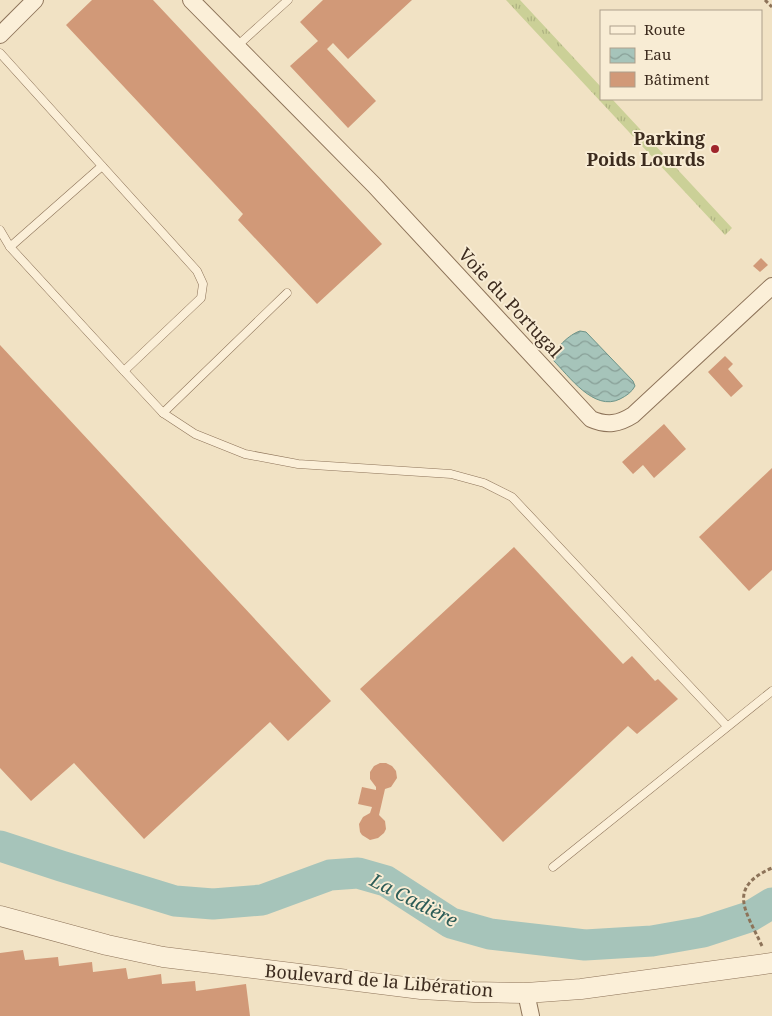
<svg xmlns="http://www.w3.org/2000/svg" width="772" height="1016" font-family="'Noto Serif',serif">
	<style>
		.grass { fill: url(#grass-tufts) }
		.water { fill: url(#water-waves); stroke: #6c9388 }
		.lines { fill: none; stroke-linecap: round; stroke-linejoin: round }
		.river { stroke: #a6c4ba; stroke-width: 31 }
		.building { fill: #d19978 }
		.service-casing { stroke: #8d7359; stroke-width: 9 }
		.minor-casing { stroke: #8d7359; stroke-width: 18 }
		.tertiary-casing { stroke: #8d7359; stroke-width: 21 }
		.path { stroke: #8d7359; stroke-width: 3; stroke-dasharray: 4 2.5; stroke-linecap: butt }
		.service { stroke: #fbefd8; stroke-width: 8 }
		.minor { stroke: #fbefd8; stroke-width: 16 }
		.tertiary { stroke: #fbefd8; stroke-width: 20 }
		.poi-dot { fill: #9f252b; stroke: #f8ecd4; stroke-width: 2 }
		.labels { text-anchor: middle; stroke-width: 4; stroke-linejoin: round; paint-order: stroke }
		.poi-label { font-size: 18px; font-weight: bold; fill: #3c2b1e; stroke: #f8ecd4; text-anchor: end }
		.street-label { font-size: 18px; fill: #3c2b1e; stroke: #f8ecd4 }
		.water-label { font-size: 19px; font-style: italic; fill: #2c5c57; stroke: #f8ecd4 }
	</style>
	<defs>
		<pattern id="grass-tufts" width="24" height="20" patternUnits="userSpaceOnUse" patternTransform="scale(1.25)"><rect width="24" height="20" fill="#cbd097"/><path d="M3 7l-1-3M5 7V3M7 7l1-3M15 17l-1-3M17 17v-4M19 17l1-3" fill="none" stroke="#afb382"/></pattern>
		<pattern id="water-waves" width="16" height="10" patternUnits="userSpaceOnUse" patternTransform="scale(1.25)"><rect width="16" height="10" fill="#a6c4ba"/><path d="M0 5q4-4 8 0t8 0" fill="none" stroke="#889f97"/></pattern>
	</defs>
	<rect width="100%" height="100%" fill="#f1e2c4"/>
	<polygon class="grass" points="506,0 520,0 601,87 601,99 612,99 732,228 725,235"/>
	<path class="water" d="M 580,331 L 586,332 L 633,381 L 635,386 C 632,392 626,396 620,399 C 594,412 569,376 553,360 C 553,349 570,334 580,331 Z"/>
	<g class="lines">
		<polyline class="river" points="0,846 61,866 175,901 213,904 262,900 330,875 358,873 386,881 451,923 490,934 585,945 652,941 703,932 749,917 772,903"/>
	</g>
	<g class="building">
		<polygon points="92,0 153,0 382,244 317,304 238,220 243,214 66,25"/>
		<polygon points="323,0 412,0 348,59 333,43 327,49 376,101 348,128 290,66 318,41 300,22"/>
		<polygon points="761,258 768,265 760,272 753,266"/>
		<polygon points="0,345 331,701 288,741 270,722 144,839 74,763 31,801 0,768"/>
		<polygon points="725,356 733,364 728,369 743,386 731,397 708,372"/>
		<polygon points="664,424 686,449 654,478 643,465 633,474 622,462"/>
		<polygon points="772,468 772,570 749,591 699,537"/>
		<polygon points="514,547 623,664 632,656 655,681 658,679 678,699 637,734 628,726 503,842 360,689"/>
		<polygon points="380,763 386,763 392,766 396,771 397,778 391,787 385,789 379,815 385,821 386,829 384,833 378,838 370,840 362,835 360,832 359,824 363,817 370,813 372,807 358,804 362,787 376,790 376,787 370,779 370,772 374,766"/>
		<polygon points="23,950 25,960 58,957 59,966 92,962 93,972 126,968 128,979 161,974 162,984 195,981 196,991 246,984 250,1016 0,1016 0,953"/>
	</g>
	<g class="lines">
		<g class="service-casing">
			<g id="service">
				<polyline points="236,47 288,0"/>
				<polyline points="0,53 197,271 203,284 201,298 124,371 163,413 195,434 245,454 298,464 451,474 484,483 512,497 727,726"/>
				<polyline points="102,166 10,247 124,371"/>
				<polyline points="0,230 10,247"/>
				<polyline points="163,413 287,293"/>
				<polyline points="553,867 772,691"/>
			</g>
		</g>
		<g class="minor-casing">
			<g id="minor">
				<path d="M 191,0 L 374,185 L 591,419 C 607,426 619,424 633,415 L 772,286"/>
				<polyline points="0,35 35,0"/>
				<polyline points="526,993 531,1016"/>
			</g>
		</g>
		<g class="tertiary-casing">
			<polyline id="tertiary" points="0,916 107,945 163,957 421,989 474,992 526,993 581,989 772,963"/>
		</g>
		<g class="path">
			<polyline points="765,0 772,7"/>
			<path d="M 762,946 C 746,911 726,888 772,868"/>
		</g>
		<use href="#service" class="service"/>
		<use href="#minor" class="minor"/>
		<use href="#tertiary" class="tertiary"/>
	</g>
	<circle class="poi-dot" cx="715" cy="149" r="5"/>
	<g class="labels">
		<g class="poi-label">
			<text x="705" y="145">Parking<tspan x="705" dy="21">Poids Lourds</tspan></text>
		</g>
		<g class="street-label">
			<text transform="translate(510 303) rotate(47)" y="6">Voie du Portugal</text>
			<text transform="translate(379 981) rotate(5)" y="6">Boulevard de la Libération</text>
		</g>
		<g class="water-label">
			<text transform="translate(414 900) rotate(27)" y="7">La Cadière</text>
		</g>
	</g>
	<rect x="600" y="10" width="162" height="90" fill="#f8ecd4" stroke="#ad9f8b"/>
	<rect x="610" y="26" width="25" height="8" fill="#fbefd8" stroke="#ad9f8b"/>
	<text x="644" y="35" font-size="15" fill="#3c2b1e">Route</text>
	<rect x="610" y="48" width="25" height="15" fill="url(#water-waves)" stroke="#ad9f8b"/>
	<text x="644" y="60" font-size="15" fill="#3c2b1e">Eau</text>
	<rect x="610" y="72" width="25" height="15" fill="#d19978" stroke="#ad9f8b"/>
	<text x="644" y="85" font-size="15" fill="#3c2b1e">Bâtiment</text>
</svg>
